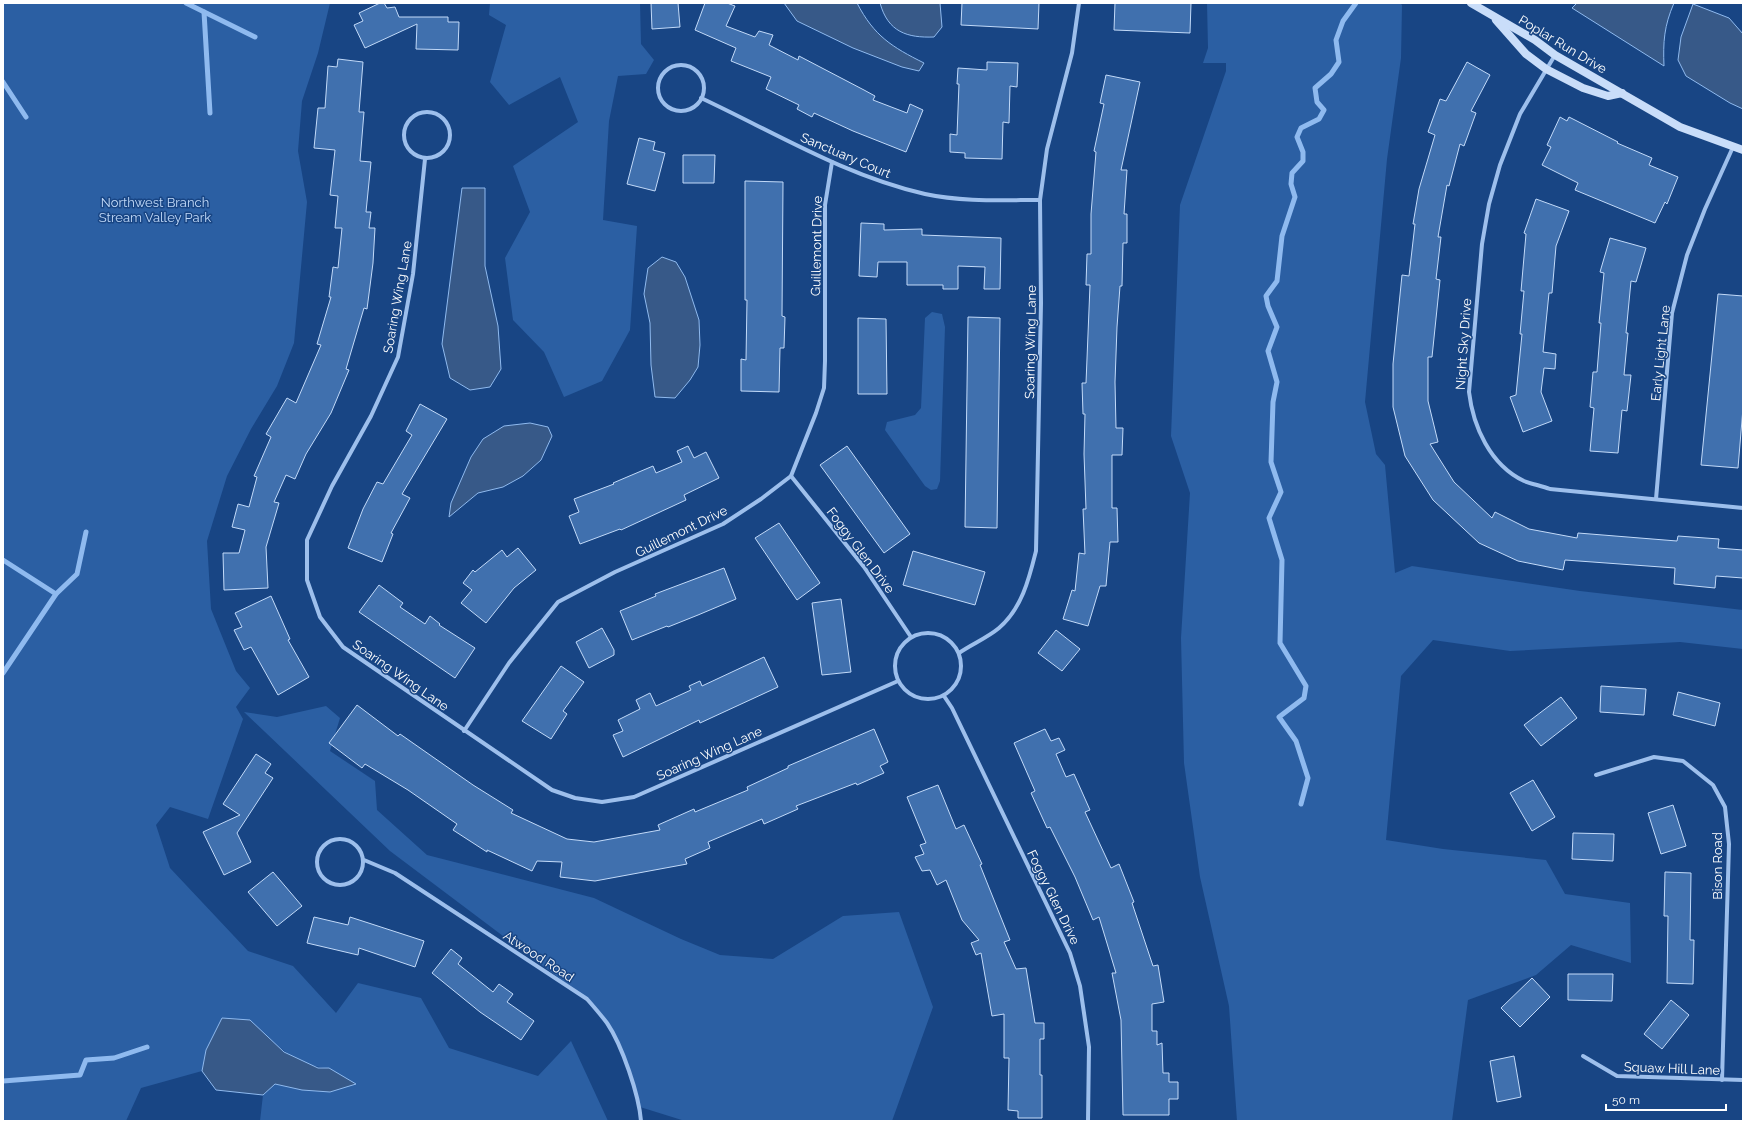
<svg xmlns="http://www.w3.org/2000/svg" width="1746" height="1124" font-family="Raleway,sans-serif">
	<style>
		.green { fill: #2b5fa3 }
		.water { fill: #375988; stroke: #8fbaef }
		.lines { fill: none; stroke-linecap: round; stroke-linejoin: round }
		.stream { stroke: #8fbaef; stroke-width: 5 }
		.building { fill: #4070ae; stroke: #c2daf9 }
		.street { stroke: #9dbfec; stroke-width: 4 }
		.secondary { stroke: #c9ddf9; stroke-width: 8 }
		.labels { text-anchor: middle; stroke-width: 3; stroke-linejoin: round; paint-order: stroke }
		.street-label { font-size: 13px; fill: #fff; stroke: #184584 }
		.park-label { font-size: 13px; fill: #c2daf9; stroke: #184584 }
	</style>
	<rect width="100%" height="100%" fill="#184584"/>
	<g class="green">
		<path d="M 3,3 L 330,3 L 318,53 L 302,101 L 298,151 L 307,202 L 294,343 L 277,386 L 251,429 L 227,476 L 207,541 L 211,609 L 236,671 L 250,688 L 236,707 L 243,719 L 208,819 L 170,807 L 156,825 L 170,868 L 248,951 L 293,966 L 336,1013 L 358,983 L 421,998 L 449,1048 L 538,1076 L 571,1041 L 608,1121 L 260,1121 L 263,1095 L 275,1084 L 302,1090 L 330,1068 C 296,1067 272,1042 250,1020 L 206,1050 L 202,1071 L 141,1088 L 126,1121 L 3,1121 Z"/>
		<polygon points="490,3 640,3 641,44 654,60 646,74 618,76 609,121 603,220 637,226 630,330 602,381 564,397 544,352 513,320 505,258 530,212 513,166 578,122 560,77 509,105 490,82 506,25 489,15"/>
		<polygon points="1207,3 1400,3 1402,5 1401,58 1387,159 1365,402 1376,454 1385,465 1395,573 1412,566 1580,591 1743,610 1743,649 1680,642 1510,651 1433,640 1401,676 1386,840 1443,849 1546,860 1565,894 1630,903 1631,963 1571,945 1536,975 1468,1000 1452,1121 1237,1121 1229,1006 1200,877 1184,763 1181,638 1190,493 1171,436 1180,205 1226,71 1226,63 1203,63 1208,48"/>
		<polygon points="932,312 942,314 945,327 940,481 937,489 931,490 925,486 885,430 887,422 915,415 921,408 925,318"/>
		<polygon points="326,706 340,718 330,751 375,781 377,810 427,855 594,898 681,939 720,955 773,959 843,916 899,912 933,1007 892,1121 685,1121 640,1107 622,1052 608,1023 587,999 390,851 244,712 277,717"/>
	</g>
	<g class="water">
		<path d="M 784,3 L 857,3 C 874,36 892,47 924,63 L 919,71 L 902,67 L 853,48 L 797,21 Z"/>
		<path d="M 880,3 L 940,3 L 942,27 L 934,37 C 907,38 888,32 880,3 Z"/>
		<path d="M 1577,3 L 1674,3 C 1664,26 1663,42 1664,66 L 1572,8 Z"/>
		<polygon points="1693,4 1729,18 1743,34 1743,109 1730,103 1686,76 1678,60 1681,37"/>
		<polygon points="462,188 485,188 485,266 498,326 501,369 490,387 470,390 450,378 442,344"/>
		<polygon points="662,257 676,262 685,277 699,320 700,345 698,367 690,380 675,398 655,397 651,365 650,323 644,294 648,268"/>
		<polygon points="530,423 548,427 552,436 541,460 523,476 503,487 478,493 449,517 451,503 471,457 483,439 504,426"/>
		<polygon points="222,1018 250,1020 284,1052 318,1068 329,1068 356,1084 330,1092 302,1090 275,1084 263,1095 216,1090 202,1071 206,1050"/>
	</g>
	<g class="lines">
		<g class="stream">
			<polyline points="186,3 255,37"/>
			<polyline points="204,12 210,113"/>
			<polyline points="3,82 26,117"/>
			<polyline points="3,560 56,594 3,673"/>
			<polyline points="56,594 77,574 86,532"/>
			<polyline points="1301,804 1308,778 1296,741 1279,717 1304,698 1306,686 1280,643 1282,560 1269,518 1281,492 1271,462 1273,402 1277,382 1268,351 1277,327 1268,306 1266,296 1277,281 1282,236 1295,197 1291,184 1292,173 1303,161 1303,152 1297,137 1301,128 1319,119 1324,110 1317,102 1315,88 1331,74 1339,62 1336,40 1343,21 1356,3"/>
			<polyline points="3,1081 80,1075 86,1060 114,1058 147,1047"/>
		</g>
	</g>
	<g class="building">
		<polygon points="380,3 384,3 387,8 395,7 399,17 448,17 448,22 459,22 458,50 416,49 417,24 365,48 354,25 363,21 359,13"/>
		<polygon points="651,3 678,3 680,27 652,29"/>
		<polygon points="705,3 727,3 735,6 726,26 755,37 759,31 773,35 769,45 798,60 799,56 864,90 875,96 873,100 907,113 910,104 923,110 906,152 853,131 814,113 812,117 797,109 799,105 766,89 771,77 731,61 736,48 695,30"/>
		<polygon points="962,3 1039,3 1038,29 961,25"/>
		<polygon points="1115,3 1191,3 1190,33 1114,30"/>
		<polygon points="338,59 363,62 359,112 364,112 360,161 371,162 366,212 371,212 369,228 375,228 373,263 367,309 364,308 346,369 349,370 331,413 306,454 295,479 286,475 274,502 279,503 266,547 268,588 224,590 223,553 239,553 245,530 232,527 238,504 249,507 257,477 254,476 271,437 266,434 287,398 296,403 321,345 317,344 331,297 329,297 333,267 338,268 342,228 335,228 338,196 330,195 335,150 314,148 318,108 325,108 328,66 337,67"/>
		<polygon points="987,62 1018,63 1017,87 1010,86 1009,123 1003,122 1002,159 965,158 965,153 950,152 950,134 957,135 959,84 957,84 958,68 987,70"/>
		<polygon points="1467,62 1490,75 1471,111 1476,113 1464,146 1460,144 1449,186 1447,185 1438,237 1441,237 1436,279 1440,280 1432,357 1428,357 1428,401 1438,442 1430,444 1454,482 1492,518 1495,512 1529,529 1577,538 1578,533 1677,541 1678,536 1719,539 1718,548 1743,550 1743,578 1716,576 1715,588 1674,584 1675,568 1565,560 1563,570 1518,561 1479,543 1433,500 1405,456 1393,407 1393,364 1402,275 1409,276 1415,224 1413,224 1419,189 1435,135 1428,132 1440,99 1446,101"/>
		<polygon points="1106,75 1140,82 1121,170 1127,170 1124,214 1127,214 1127,243 1123,243 1122,286 1120,286 1117,327 1115,382 1116,428 1123,428 1122,455 1112,455 1112,508 1117,508 1118,542 1110,542 1106,586 1100,586 1088,626 1063,619 1072,590 1075,591 1079,553 1085,554 1083,509 1086,509 1084,454 1085,414 1083,414 1082,383 1086,383 1090,285 1086,285 1087,254 1091,254 1091,214 1096,152 1094,151 1104,104 1100,103"/>
		<polygon points="1560,117 1567,121 1569,117 1618,142 1617,143 1652,158 1649,165 1678,177 1667,204 1665,202 1655,223 1575,190 1578,183 1542,165 1551,147 1547,145"/>
		<polygon points="639,138 655,142 653,150 665,153 655,191 627,184"/>
		<polygon points="683,155 715,155 714,183 683,183"/>
		<polygon points="745,181 783,182 782,316 785,317 784,348 780,348 779,392 741,391 741,359 746,360 747,300 745,300"/>
		<polygon points="1536,199 1569,211 1556,246 1552,293 1549,293 1543,352 1556,354 1555,369 1544,368 1541,392 1552,421 1523,432 1510,397 1516,395 1522,334 1520,334 1524,291 1521,291 1526,234 1524,233"/>
		<polygon points="861,223 884,224 884,230 922,229 922,235 1001,238 1000,289 984,289 985,267 958,266 958,289 943,289 943,285 907,285 907,262 878,262 877,277 859,276"/>
		<polygon points="1610,238 1646,248 1636,282 1631,281 1626,333 1628,333 1624,375 1631,375 1627,411 1622,410 1618,453 1590,451 1594,408 1590,407 1593,372 1597,372 1601,323 1599,323 1604,273 1600,272"/>
		<polygon points="1718,294 1743,296 1743,408 1738,468 1701,465"/>
		<polygon points="968,317 1000,318 997,528 965,527"/>
		<polygon points="858,318 886,319 887,394 858,394"/>
		<polygon points="420,404 447,419 402,494 410,498 391,533 393,534 382,562 348,548 363,509 377,482 383,484 412,435 406,431"/>
		<polygon points="688,446 694,458 706,452 719,478 684,495 686,500 621,530 620,529 580,544 569,516 579,512 574,499 614,484 613,483 653,466 656,473 682,462 677,451"/>
		<polygon points="847,446 910,534 884,553 820,465"/>
		<polygon points="779,523 820,583 797,600 755,538"/>
		<polygon points="518,548 536,570 514,588 486,623 461,603 472,590 463,583 473,570 475,572 502,550 507,557"/>
		<polygon points="913,551 985,572 975,605 903,585"/>
		<polygon points="724,568 736,599 698,615 668,627 667,626 632,640 620,611 656,596 655,594"/>
		<polygon points="379,585 403,603 400,607 425,624 430,616 440,624 439,625 475,648 455,678 359,612"/>
		<polygon points="271,596 290,639 288,640 309,677 278,695 251,647 244,650 234,630 242,627 235,613"/>
		<polygon points="841,599 851,672 822,675 812,603"/>
		<polygon points="602,628 614,650 614,655 589,668 576,642"/>
		<polygon points="1056,630 1080,649 1062,671 1038,653"/>
		<polygon points="764,657 778,687 700,723 699,720 623,757 613,735 623,731 618,720 640,709 636,700 650,693 656,706 691,690 689,686 700,681 702,686"/>
		<polygon points="561,666 584,682 563,711 567,714 551,739 522,721"/>
		<polygon points="1601,686 1646,689 1644,715 1600,712"/>
		<polygon points="1678,692 1720,703 1715,726 1673,715"/>
		<polygon points="1561,697 1577,718 1541,746 1524,725"/>
		<polygon points="357,705 398,736 400,734 473,785 513,810 511,813 567,839 594,842 660,830 658,825 694,809 695,812 748,790 747,787 788,768 788,766 874,729 888,762 880,766 884,773 857,785 856,783 796,806 798,809 764,824 762,819 708,842 710,848 685,859 687,864 595,881 560,877 562,862 537,861 532,871 487,850 487,852 453,830 457,824 408,790 365,764 362,768 329,743"/>
		<polygon points="1045,729 1051,741 1059,738 1065,750 1056,754 1066,777 1074,774 1090,810 1085,812 1111,868 1119,864 1134,902 1132,903 1153,966 1158,965 1164,1002 1152,1004 1152,1031 1157,1031 1157,1045 1162,1043 1163,1073 1169,1073 1169,1082 1178,1082 1178,1099 1169,1099 1169,1115 1123,1115 1121,1020 1112,973 1116,973 1099,917 1093,920 1075,877 1050,827 1047,828 1031,793 1035,791 1014,743"/>
		<polygon points="256,754 271,764 265,773 273,778 237,833 251,862 224,875 203,832 240,815 223,804"/>
		<polygon points="1533,780 1555,817 1532,831 1510,793"/>
		<polygon points="938,785 956,829 964,825 982,864 980,865 1010,940 1004,942 1016,969 1026,968 1035,1023 1044,1023 1044,1039 1040,1039 1040,1075 1042,1075 1042,1118 1018,1118 1018,1111 1008,1110 1009,1058 1004,1058 1004,1014 992,1016 981,953 976,955 971,943 979,940 962,920 946,880 937,885 930,870 922,871 915,857 924,854 920,845 926,843 907,797"/>
		<polygon points="1673,805 1686,846 1661,854 1648,813"/>
		<polygon points="1573,833 1614,834 1613,861 1572,859"/>
		<polygon points="273,872 302,906 277,926 248,892"/>
		<polygon points="1665,872 1691,873 1690,940 1694,940 1693,984 1667,983 1668,916 1664,916"/>
		<polygon points="314,917 348,925 350,917 424,941 415,967 359,948 358,955 307,943"/>
		<polygon points="451,949 462,958 458,964 493,992 499,984 513,994 507,1002 534,1021 521,1040 480,1012 432,973"/>
		<polygon points="1568,974 1613,974 1612,1001 1568,1000"/>
		<polygon points="1532,978 1550,997 1520,1027 1501,1008"/>
		<polygon points="1671,1000 1689,1015 1662,1049 1644,1034"/>
		<polygon points="1514,1056 1521,1097 1497,1102 1490,1061"/>
	</g>
	<g class="lines">
		<g class="street">
			<path d="M 1555,55 L 1520,114 L 1500,165 L 1489,204 L 1482,244 L 1469,392 C 1473,426 1490,465 1524,481 C 1532,484 1542,486 1550,489 L 1743,508"/>
			<circle cx="681" cy="88" r="23"/>
			<path d="M 701,98 C 774,132 845,176 925,194 C 962,202 1002,200 1040,200"/>
			<circle cx="427" cy="135" r="23"/>
			<polyline points="425,159 413,274 398,357 371,416 332,486 307,540 307,580 320,617 343,647 552,790 575,798 602,802 634,797 898,681"/>
			<polyline points="791,476 864,567 911,637"/>
			<polyline points="1656,499 1672,313 1687,255 1705,209 1733,147"/>
			<circle cx="928" cy="666" r="33"/>
			<path d="M 959,653 C 972,644 987,638 999,628 C 1022,608 1029,579 1036,551 L 1041,303 L 1040,200 L 1047,149 L 1072,53 L 1079,3"/>
			<polyline points="944,696 952,708 1070,953 1080,986 1089,1047 1088,1121"/>
			<polyline points="464,731 509,663 558,602 615,572 723,524 761,499 791,476 816,413 824,388 825,361 825,205 832,162"/>
			<polyline points="1596,775 1654,757 1683,761 1713,785 1725,807 1729,844 1722,1080"/>
			<circle cx="340" cy="862" r="23"/>
			<path d="M 364,860 L 395,873 L 587,999 C 594,1007 601,1015 607,1023 C 622,1045 639,1095 641,1121"/>
			<polyline points="1583,1056 1617,1076 1743,1080"/>
		</g>
		<g class="secondary">
			<polyline points="1471,3 1535,40 1555,55 1680,127 1743,150"/>
			<polyline points="1496,20 1526,54 1546,69 1583,88 1608,96 1622,93"/>
		</g>
	</g>
	<g class="labels">
		<g class="street-label">
			<text transform="translate(1563 44) rotate(31)" y="5">Poplar Run Drive</text>
			<text transform="translate(846 155) rotate(23)" y="5">Sanctuary Court</text>
			<text transform="translate(816 246) rotate(-89)" y="5">Guillemont Drive</text>
			<text transform="translate(397 297) rotate(-80)" y="5">Soaring Wing Lane</text>
			<text transform="translate(1030 342) rotate(-89)" y="5">Soaring Wing Lane</text>
			<text transform="translate(1463 344) rotate(-86)" y="5">Night Sky Drive</text>
			<text transform="translate(1660 353) rotate(-84)" y="5">Early Light Lane</text>
			<text transform="translate(681 531) rotate(-26)" y="5">Guillemont Drive</text>
			<text transform="translate(861 550) rotate(53)" y="5">Foggy Glen Drive</text>
			<text transform="translate(401 675) rotate(35)" y="5">Soaring Wing Lane</text>
			<text transform="translate(709 753) rotate(-24)" y="5">Soaring Wing Lane</text>
			<text transform="translate(1717 866) rotate(-90)" y="5">Bison Road</text>
			<text transform="translate(1054 897) rotate(64)" y="5">Foggy Glen Drive</text>
			<text transform="translate(539 956) rotate(33)" y="5">Atwood Road</text>
			<text transform="translate(1672 1068) rotate(2)" y="5">Squaw Hill Lane</text>
		</g>
		<g class="park-label">
			<text x="155" y="207">Northwest Branch<tspan x="155" dy="15">Stream Valley Park</tspan></text>
		</g>
	</g>
	<rect width="1746" height="1124" fill="none" stroke="#ffffff" stroke-width="8"/>
	<path d="M1606 1104v6h120v-6" fill="none" stroke="#ffffff" stroke-width="2"/>
	<text x="1612" y="1104" font-size="12" fill="#ffffff" stroke="#184584" stroke-width="3" paint-order="stroke">50 m</text>
</svg>
